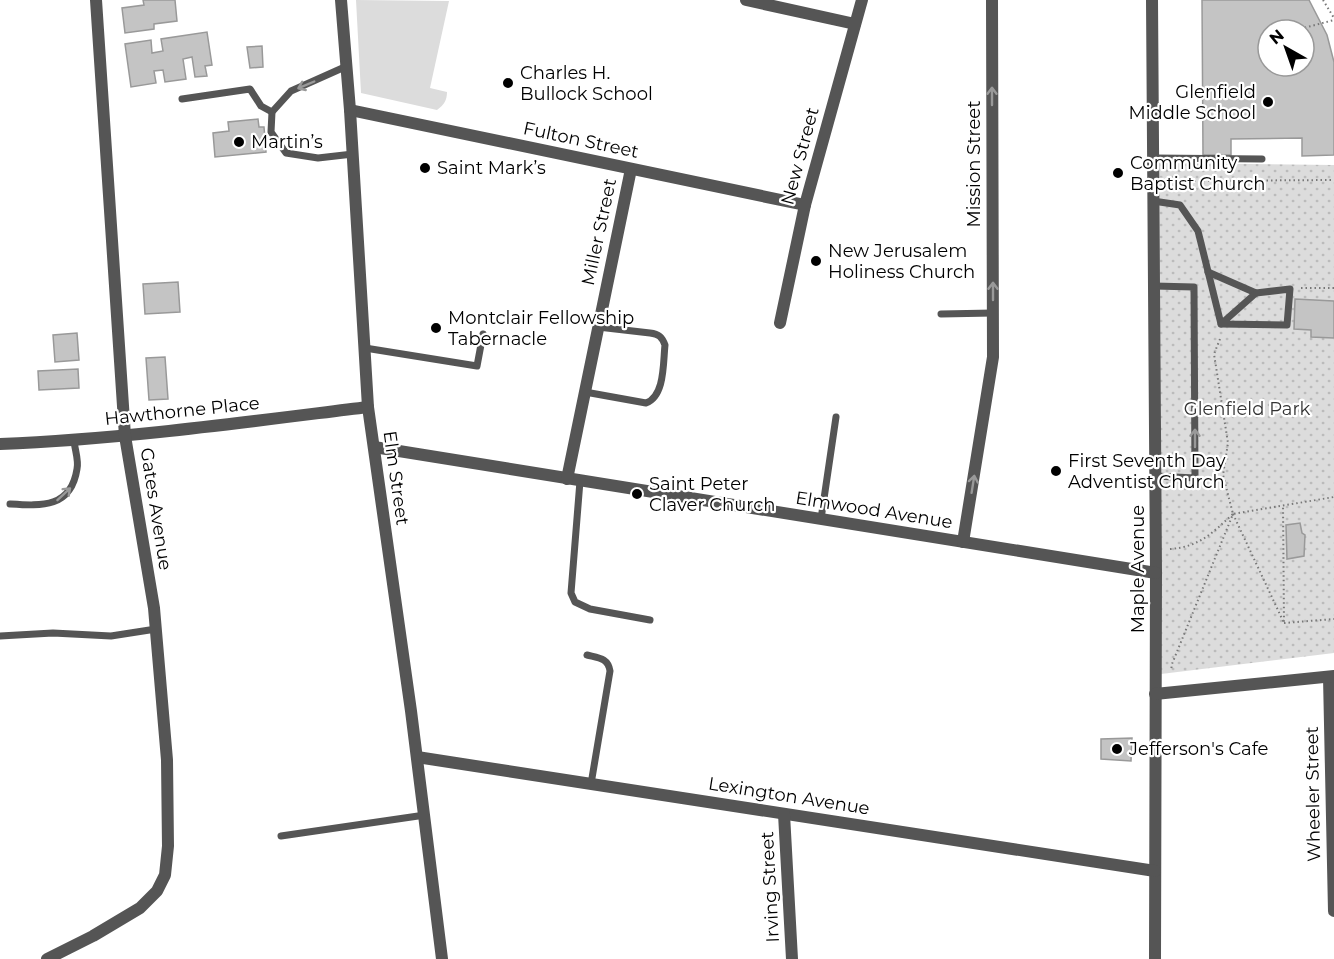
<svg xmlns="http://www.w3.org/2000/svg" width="1334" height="959" font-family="Montserrat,sans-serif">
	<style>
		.grass { fill: #dcdcdc }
		.park { fill: url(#park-dots) }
		.building { fill: #c4c4c4; stroke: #999; stroke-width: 1.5; fill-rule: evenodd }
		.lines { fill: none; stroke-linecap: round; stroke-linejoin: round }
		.path { stroke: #777; stroke-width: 2; stroke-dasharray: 1.5 3; stroke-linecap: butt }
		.service { stroke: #555; stroke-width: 7 }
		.minor { stroke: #555; stroke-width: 12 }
		.tertiary { stroke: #555; stroke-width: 12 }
		.oneway { stroke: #999 }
		.poi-dot { fill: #000; stroke: #fff; stroke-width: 2 }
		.labels { text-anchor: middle; stroke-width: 4.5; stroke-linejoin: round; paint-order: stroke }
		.poi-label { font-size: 18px; fill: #000; stroke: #fff; text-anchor: start }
		.street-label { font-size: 18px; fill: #000; stroke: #fff }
		.park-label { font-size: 18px; fill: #333; stroke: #fff }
	</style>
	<defs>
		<pattern id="park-dots" width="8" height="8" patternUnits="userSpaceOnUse" patternTransform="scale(1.5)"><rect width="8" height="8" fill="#dcdcdc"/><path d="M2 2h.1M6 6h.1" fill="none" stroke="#bbb" stroke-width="1.8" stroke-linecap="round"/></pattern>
	</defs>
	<rect width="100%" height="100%" fill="#fff"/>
	<path class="grass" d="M 356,0 L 449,1 L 430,88 L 447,92 C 447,100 444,105 437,110 L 361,93 Z"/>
	<polygon class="park" points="1158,163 1334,165 1334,653 1161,674"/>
	<g class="building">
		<polygon points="143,0 175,0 177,21 154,24 154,29 125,33 122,8 144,5"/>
		<path d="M 1202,0 L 1309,0 L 1327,35 L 1334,62 L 1334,155 L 1302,156 L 1302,138 L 1231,139 L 1231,155 L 1203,155 ZM 1268,30 L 1304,30 L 1304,66 L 1268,66 Z"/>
		<polygon points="207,32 212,65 205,66 207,76 195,77 192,57 183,59 186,79 165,82 163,70 154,71 156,83 131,87 125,44 151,40 152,53 163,51 161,39"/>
		<polygon points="262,46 263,67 250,68 247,47"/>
		<polygon points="258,119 259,127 264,127 266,152 215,157 213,133 229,131 228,122"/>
		<polygon points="178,282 180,312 145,314 143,284"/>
		<polygon points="1295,299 1334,301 1334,338 1311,337 1311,330 1294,329"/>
		<polygon points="77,333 79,360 55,362 53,335"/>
		<polygon points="165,357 168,399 149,400 146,358"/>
		<polygon points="78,369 79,388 39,390 38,371"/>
		<polygon points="1300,523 1302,533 1305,535 1304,556 1287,559 1286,525"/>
		<polygon points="1132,738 1131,761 1101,759 1101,739"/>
	</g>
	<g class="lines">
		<g class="path">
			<polyline points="1323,0 1334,18"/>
			<polyline points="1296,30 1334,20"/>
			<polyline points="1181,181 1334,180"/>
			<polyline points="1301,288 1334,288"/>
			<polyline points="1220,339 1214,354 1228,443 1223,475 1233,514 1334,497"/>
			<polyline points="1233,514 1284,623 1283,505"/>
			<path d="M 1170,549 C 1200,547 1213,532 1233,514 L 1172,664 L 1171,671"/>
			<polyline points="1284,623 1334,619"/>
		</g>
		<g class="service">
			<polyline points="347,66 291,91 272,112 271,132 286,153 318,158 353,154"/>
			<polyline points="182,99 250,89 261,106 272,112"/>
			<polyline points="1153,158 1262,159"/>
			<polyline points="1153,201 1180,205 1198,231 1221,324"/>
			<polyline points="1208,272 1256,293"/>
			<polyline points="1154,286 1194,287 1195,478 1155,476"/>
			<polygon points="1290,289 1287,325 1221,324 1256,293"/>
			<polyline points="941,314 993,313"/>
			<polyline points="365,348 477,366 483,334"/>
			<path d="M 585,392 L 646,403 C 665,396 663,363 665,345 C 662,337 659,334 650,333 L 598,327"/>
			<polyline points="580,481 571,593 575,602 590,609 650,620"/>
			<path d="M 10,504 C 42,506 71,508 77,469 C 79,461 75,450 74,441"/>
			<polyline points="821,519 836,417"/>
			<polyline points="0,636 53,633 111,636 156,629"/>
			<path d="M 587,655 C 599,658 608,658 610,671 L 591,784"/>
			<polyline points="281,836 425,815"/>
		</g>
		<g class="minor">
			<polyline points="746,0 855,24"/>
			<polyline points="1152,0 1156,573 1155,959"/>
			<polyline points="350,110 805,205"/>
			<polyline points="780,323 805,205 862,0"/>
			<path d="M 0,444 C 123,439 246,422 368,407"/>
			<polyline points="374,447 1156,573"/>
			<polyline points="567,479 631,169"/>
			<polyline points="963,542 993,357 992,0"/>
			<polyline points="1329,677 1334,911"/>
			<polyline points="1155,694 1334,676"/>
			<polyline points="417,757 1155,871"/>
			<polyline points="784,814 792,959"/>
			<polyline points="47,959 93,936 140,908 157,891 165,875 168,846 167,760 154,608 125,436 96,0"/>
		</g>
		<polyline class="tertiary" points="341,0 350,110 368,407 411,711 442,959"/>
	</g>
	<defs><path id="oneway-shaft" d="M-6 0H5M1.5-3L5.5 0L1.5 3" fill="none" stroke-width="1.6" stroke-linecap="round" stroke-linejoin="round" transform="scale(1.5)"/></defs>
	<g class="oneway">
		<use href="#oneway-shaft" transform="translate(306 85) rotate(157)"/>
		<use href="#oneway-shaft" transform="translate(992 96) rotate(-90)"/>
		<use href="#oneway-shaft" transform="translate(993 291) rotate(-90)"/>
		<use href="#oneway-shaft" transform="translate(1195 438) rotate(-90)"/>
		<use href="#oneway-shaft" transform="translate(973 484) rotate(-81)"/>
		<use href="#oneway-shaft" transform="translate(64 494) rotate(-43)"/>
	</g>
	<g class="poi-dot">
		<circle cx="508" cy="83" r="6"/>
		<circle cx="1268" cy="102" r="6"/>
		<circle cx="239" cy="142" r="6"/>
		<circle cx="425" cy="168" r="6"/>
		<circle cx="1118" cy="173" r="6"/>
		<circle cx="816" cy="261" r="6"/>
		<circle cx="436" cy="328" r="6"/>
		<circle cx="1056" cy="471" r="6"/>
		<circle cx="637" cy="494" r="6"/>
		<circle cx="1117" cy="749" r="6"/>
	</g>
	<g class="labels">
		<g class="poi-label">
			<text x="520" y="79">Charles H.<tspan x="520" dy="21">Bullock School</tspan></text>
			<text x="1256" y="98" text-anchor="end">Glenfield<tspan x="1256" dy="21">Middle School</tspan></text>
			<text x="251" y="148">Martin’s</text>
			<text x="1130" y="169">Community<tspan x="1130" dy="21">Baptist Church</tspan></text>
			<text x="437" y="174">Saint Mark’s</text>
			<text x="828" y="257">New Jerusalem<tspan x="828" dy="21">Holiness Church</tspan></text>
			<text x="448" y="324">Montclair Fellowship<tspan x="448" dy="21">Tabernacle</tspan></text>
			<text x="1068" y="467">First Seventh Day<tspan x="1068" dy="21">Adventist Church</tspan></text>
			<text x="649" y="490">Saint Peter<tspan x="649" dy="21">Claver Church</tspan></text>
			<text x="1129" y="755">Jefferson's Cafe</text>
		</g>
		<g class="street-label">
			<text transform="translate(581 140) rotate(12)" y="6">Fulton Street</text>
			<text transform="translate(800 156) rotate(-75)" y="6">New Street</text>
			<text transform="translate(974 164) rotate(-90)" y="6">Mission Street</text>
			<text transform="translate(599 232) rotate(-78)" y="6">Miller Street</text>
			<text transform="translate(182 411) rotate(-6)" y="6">Hawthorne Place</text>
			<text transform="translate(396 478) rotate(82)" y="6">Elm Street</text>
			<text transform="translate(156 509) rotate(81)" y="6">Gates Avenue</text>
			<text transform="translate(874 510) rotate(9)" y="6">Elmwood Avenue</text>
			<text transform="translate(1138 569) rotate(-90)" y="6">Maple Avenue</text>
			<text transform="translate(1313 794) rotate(-91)" y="6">Wheeler Street</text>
			<text transform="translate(789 796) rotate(9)" y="6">Lexington Avenue</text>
			<text transform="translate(770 887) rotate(-93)" y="6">Irving Street</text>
		</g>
		<g class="park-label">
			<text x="1247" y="415">Glenfield Park</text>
		</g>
	</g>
	<g transform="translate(1286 48) rotate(320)"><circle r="28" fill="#ffffff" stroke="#999999" stroke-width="1.5"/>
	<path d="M0-4.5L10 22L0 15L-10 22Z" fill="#000000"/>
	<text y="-9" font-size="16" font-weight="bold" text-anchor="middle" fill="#000000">N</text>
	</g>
</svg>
